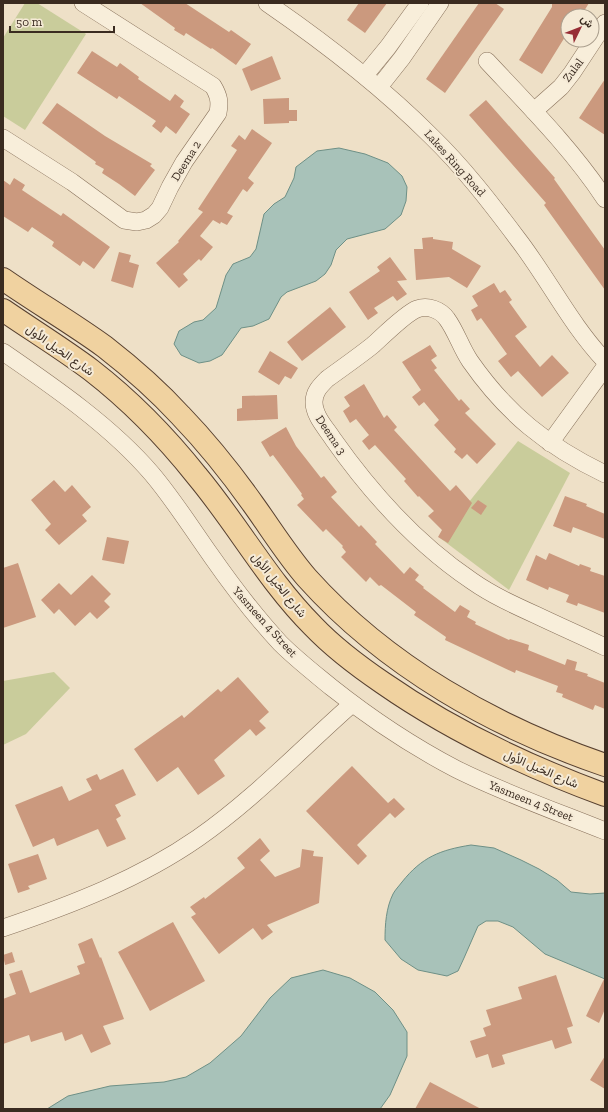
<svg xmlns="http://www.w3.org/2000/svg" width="608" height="1112" font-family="'Zilla Slab',Vazirmatn,serif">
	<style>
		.green { fill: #c9cc9b }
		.water { fill: #a8c2b9; stroke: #6e9086 }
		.building { fill: #cb997e }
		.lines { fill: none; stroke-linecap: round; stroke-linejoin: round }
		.minor-casing { stroke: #89725c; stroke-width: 18 }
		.major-casing { stroke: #574030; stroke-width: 24 }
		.minor { stroke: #f8eeda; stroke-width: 17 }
		.major { stroke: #f0d2a0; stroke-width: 22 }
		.labels { text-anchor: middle; stroke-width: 4; stroke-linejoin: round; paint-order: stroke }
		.street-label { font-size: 12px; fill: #3a2b20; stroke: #f5ead6 }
	</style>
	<rect width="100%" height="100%" fill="#eee0c7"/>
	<g class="green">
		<polygon points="25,3 37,3 86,34 25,130 3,116 3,38"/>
		<polygon points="518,441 570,473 509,590 440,538"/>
		<polygon points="54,672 70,688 26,734 3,745 3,681"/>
	</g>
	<g class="water">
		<polygon points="339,148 365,154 388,163 402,176 407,187 406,201 401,215 385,229 347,239 336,250 331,265 325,274 316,281 287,292 281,297 269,319 253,326 241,328 222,355 210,361 199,363 181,355 174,344 179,331 194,322 203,320 216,308 226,275 233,264 250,257 256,249 264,214 274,204 285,197 294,178 296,167 317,151"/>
		<path d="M 471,845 L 494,848 L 521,860 L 539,869 L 557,880 L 571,892 L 590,894 L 605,893 L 605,979 L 545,954 L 513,927 L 498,921 L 486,921 L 478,926 L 464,958 L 458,971 L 447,976 L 418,970 L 401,959 L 385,940 C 385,925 386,908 393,894 C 395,890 399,886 402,882 C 422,857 440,850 471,845 Z"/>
		<polygon points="323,970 350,978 375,992 393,1010 407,1032 407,1056 390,1095 380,1109 47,1109 68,1096 110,1086 164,1082 186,1077 210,1063 241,1036 270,998 291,978"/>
	</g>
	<g class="building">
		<polygon points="140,3 185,3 229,32 231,30 251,44 236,65 212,48 211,49 186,33 184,36 174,30 175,28"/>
		<polygon points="359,3 387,3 365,33 347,20"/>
		<polygon points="479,3 495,3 504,9 445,93 426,79"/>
		<polygon points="552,3 589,3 581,16 568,16 568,32 542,74 519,60 552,7"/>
		<polygon points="92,51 117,67 120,63 139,77 138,79 170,101 175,94 184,101 180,107 190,114 176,134 166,126 161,133 152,126 156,121 119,96 117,99 77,73"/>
		<polygon points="272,56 281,79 251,91 242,69"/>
		<polygon points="605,79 605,135 579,118"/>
		<polygon points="289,98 289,110 297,110 297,121 289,121 289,123 264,124 263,99"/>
		<polygon points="486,100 555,178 554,179 605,250 605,290 544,205 546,203 469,115"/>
		<polygon points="57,103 105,136 152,164 150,166 155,170 135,196 119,184 102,173 104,169 95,164 96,162 42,123"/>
		<polygon points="252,129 272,143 248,178 254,183 247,192 243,189 227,213 233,216 227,225 221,222 220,224 213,220 200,236 213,247 201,261 199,259 183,274 188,280 179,288 156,263 179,242 178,241 203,212 198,209 237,150 231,146 239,135 245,140"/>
		<polygon points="14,178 25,185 22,190 61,216 63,213 110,247 94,269 83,261 80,266 52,246 54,242 32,227 28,232 3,216 3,180 10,185"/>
		<polygon points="433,237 433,239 453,242 452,249 481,266 467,288 449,277 416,280 414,249 423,249 422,238"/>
		<polygon points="119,252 131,255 129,262 139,265 133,288 111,281"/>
		<polygon points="390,257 407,280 397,281 407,294 397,301 393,296 374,308 378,313 368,320 349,292 380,271 377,267"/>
		<polygon points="494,283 500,293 505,290 512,300 509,302 527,327 515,336 540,367 552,355 569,373 542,397 518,371 511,377 498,361 507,354 481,318 477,321 471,310 478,306 472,296"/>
		<polygon points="330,307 346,327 302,361 287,342"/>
		<polygon points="430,345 437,356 431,360 437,368 434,370 459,401 461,399 470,409 465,413 496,444 477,464 467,454 462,459 454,452 456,449 434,425 439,420 424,402 419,406 412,397 421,390 402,362"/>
		<polygon points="270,351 298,368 291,379 285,376 279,385 258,372"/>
		<polygon points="364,384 384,418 387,415 397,427 394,430 450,491 456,485 472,503 448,543 438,537 442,530 428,516 434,511 419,496 418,497 404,481 406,479 375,445 369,450 362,441 369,435 356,419 350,423 343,411 350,406 344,397"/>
		<polygon points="277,395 278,419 237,421 237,409 242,408 242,396"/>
		<polygon points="286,427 296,446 321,478 324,476 337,492 331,497 359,527 361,525 377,542 375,544 404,574 410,567 419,575 415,580 424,587 423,588 455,612 460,605 470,611 467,617 476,622 475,624 509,640 510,639 529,645 528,650 565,665 567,659 577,662 575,670 588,674 587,676 605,683 605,709 595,705 593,710 562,697 563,694 556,692 558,686 516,670 515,673 445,640 446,637 414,615 416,612 381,585 379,586 370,577 366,582 341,557 346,552 342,547 343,546 326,529 323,532 297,505 304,499 301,495 302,494 273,455 270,457 261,442"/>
		<polygon points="54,480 65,492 72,485 91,507 82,515 87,521 59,545 45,530 51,524 31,500"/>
		<polygon points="565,496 587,504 586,506 605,514 605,539 573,527 571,533 553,526"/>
		<polygon points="478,500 487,506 481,515 471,508"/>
		<polygon points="107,537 129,541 124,564 102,560"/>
		<polygon points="549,553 579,566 580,564 591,568 590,571 605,576 605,613 578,603 577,606 566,602 569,595 549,587 548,590 526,580 536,555 546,560"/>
		<polygon points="18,563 36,617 3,628 3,568"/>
		<polygon points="92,575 111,594 104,601 110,607 97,619 90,612 75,626 59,609 54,614 41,600 59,583 71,595"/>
		<polygon points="238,677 269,712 259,721 266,728 256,736 250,729 214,760 225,776 198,795 178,767 157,782 134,749 182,715 184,718 218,689 221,692"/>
		<polygon points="352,766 388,803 394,798 405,809 395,818 390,813 357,845 367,856 358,865 306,811"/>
		<polygon points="123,769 136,795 115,805 121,816 116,819 126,839 107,847 98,829 57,846 54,838 33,847 15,805 62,786 69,801 92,790 86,779 97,774 100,780"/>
		<polygon points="260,838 270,851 260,860 275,877 300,867 302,849 314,851 313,856 323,857 319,903 267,925 273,932 262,940 253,928 219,954 191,917 196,914 190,907 204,897 205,899 245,868 237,858"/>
		<polygon points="38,854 47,879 28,886 30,889 18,893 8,864"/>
		<polygon points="173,922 205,981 150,1011 118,952"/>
		<polygon points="92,938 100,958 101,957 124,1019 103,1026 111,1044 91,1053 82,1034 65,1041 62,1032 31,1042 29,1035 3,1044 3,999 16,994 9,974 22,970 30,993 80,974 77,966 85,963 78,944"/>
		<polygon points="12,952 15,962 5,965 3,955"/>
		<polygon points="556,975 573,1026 567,1028 572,1043 555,1049 552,1040 502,1055 505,1064 492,1068 488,1054 476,1058 470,1041 486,1036 483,1028 491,1025 486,1010 522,999 518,987"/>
		<polygon points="605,977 605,1009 599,1023 586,1016"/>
		<polygon points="605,1056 605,1089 590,1080"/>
		<polygon points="430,1082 481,1109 415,1109"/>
	</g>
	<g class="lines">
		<g class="minor-casing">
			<g id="minor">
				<path d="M 267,3 C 325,43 381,86 431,136 C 463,167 490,202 517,238 C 548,278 570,324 605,361"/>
				<path d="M 487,61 C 528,105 572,149 605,199"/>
				<polyline points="365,75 388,47 420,3"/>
				<polyline points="379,87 402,58 440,3"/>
				<polyline points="534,111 561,87 572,73 605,23"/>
				<path d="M 3,138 L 72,182 L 124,220 L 137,222 L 146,220 L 154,215 L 160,208 L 170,187 L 184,162 L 218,113 C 220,102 219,96 213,86 L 83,3"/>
				<path d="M 3,352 C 54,387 112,427 152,474 C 174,500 192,529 212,557 C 233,587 255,616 280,643 C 296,659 314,673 331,687 C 370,718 412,746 456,769 C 504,793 555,811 605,831"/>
				<polyline points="550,443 605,367"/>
				<path d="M 605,474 C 547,446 507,414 470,361 C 461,348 456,331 447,319 C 441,310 428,305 417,309 C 406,313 383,336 373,345 C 358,357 342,368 327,379 C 320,386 314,392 314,402 C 314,416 326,428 333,439 C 371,493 417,544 472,581 C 492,595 514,605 536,615 C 559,626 582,636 605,647"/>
				<path d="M 3,928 C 71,905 139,879 198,838 C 254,799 301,749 352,704"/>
			</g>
		</g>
		<g class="major-casing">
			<g id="major">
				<path d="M 3,279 C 36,302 72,323 105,347 C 132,368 158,391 181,416 C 207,443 231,473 253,504 C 271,529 287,555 307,578 C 386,666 494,727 605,765"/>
				<path d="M 3,310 C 32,330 63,349 91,370 C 131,401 166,437 197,476 C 238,525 268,581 313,626 C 334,648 358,666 383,683 C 452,731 526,766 605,795"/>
			</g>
		</g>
		<use href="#minor" class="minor"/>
		<use href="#major" class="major"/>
	</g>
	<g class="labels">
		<g class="street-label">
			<text transform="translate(573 70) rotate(-53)" y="4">Zulal</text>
			<text transform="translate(186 161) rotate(-58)" y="4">Deema 2</text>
			<text transform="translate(455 163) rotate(48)" y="4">Lakes Ring Road</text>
			<text transform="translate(60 350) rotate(35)" y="4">شارع الخيل الأول</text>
			<text transform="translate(331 435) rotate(56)" y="4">Deema 3</text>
			<text transform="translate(279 585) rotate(51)" y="4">شارع الخيل الأول</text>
			<text transform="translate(265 622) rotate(48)" y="4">Yasmeen 4 Street</text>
			<text transform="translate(541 769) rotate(23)" y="4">شارع الخيل الأول</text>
			<text transform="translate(531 801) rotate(22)" y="4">Yasmeen 4 Street</text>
		</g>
	</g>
	<rect width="608" height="1112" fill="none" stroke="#3a2b20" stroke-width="8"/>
	<g transform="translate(580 28) rotate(47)"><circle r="19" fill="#f5ead6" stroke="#aa9e8d"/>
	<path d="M0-3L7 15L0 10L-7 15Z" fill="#972d35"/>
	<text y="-6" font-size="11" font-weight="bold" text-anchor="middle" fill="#3a2b20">ش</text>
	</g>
	<path d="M10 26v6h104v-6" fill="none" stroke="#3a2b20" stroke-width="2"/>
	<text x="16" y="26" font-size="12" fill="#3a2b20" stroke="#f5ead6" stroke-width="3" paint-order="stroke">50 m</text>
</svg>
